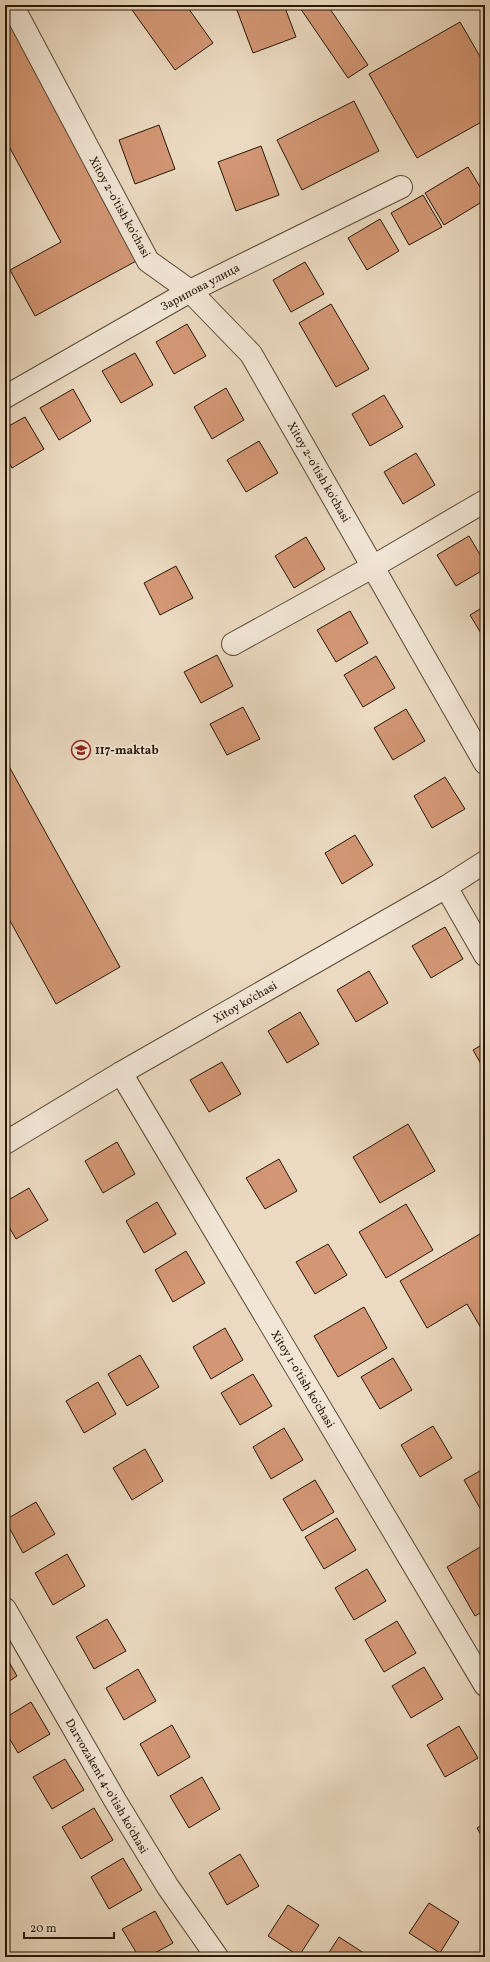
<svg xmlns="http://www.w3.org/2000/svg" width="490" height="1962" font-family="Vollkorn,serif">
	<style>
		.building { fill: #d39775; stroke: #261706 }
		.lines { fill: none; stroke-linecap: round; stroke-linejoin: round }
		.minor-casing { stroke: #574835; stroke-width: 24 }
		.minor { stroke: #f2e7d7; stroke-width: 22 }
		.labels { text-anchor: middle; stroke-width: 3.5; stroke-linejoin: round; paint-order: stroke }
		.street-label { font-size: 12px; fill: #261706; stroke: #f2e7d7 }
		.poi-label { font-size: 12px; font-weight: bold; fill: #261706; stroke: #f2e7d7; text-anchor: start }
	</style>
	<rect width="100%" height="100%" fill="#ebdac1"/>
	<filter id="stains"><feTurbulence type="fractalNoise" baseFrequency=".005" numOctaves="4"/><feColorMatrix values="0 0 0 0 .2 0 0 0 0 .09 0 0 0 0 .02 0 0 0 .5 -.17"/></filter>
	<radialGradient id="worn" r=".72"><stop offset=".6" stop-color="#630" stop-opacity="0"/><stop offset="1" stop-color="#630" stop-opacity=".3"/></radialGradient>
	<g class="building">
		<polygon points="140,5 186,5 213,43 175,70 132,10"/>
		<polygon points="235,5 284,5 296,37 253,53"/>
		<polygon points="298,5 330,5 328,6 368,65 348,78"/>
		<polygon points="460,22 485,65 485,120 417,158 369,74"/>
		<polygon points="9,23 138,260 35,316 10,270 61,242 5,139 5,25"/>
		<polygon points="354,101 379,151 302,190 277,140"/>
		<polygon points="159,125 175,169 135,184 119,140"/>
		<polygon points="261,146 279,195 236,211 218,162"/>
		<polygon points="468,167 485,195 485,200 444,225 425,193"/>
		<polygon points="423,195 442,227 409,245 391,213"/>
		<polygon points="380,219 399,251 367,270 348,238"/>
		<polygon points="305,262 324,294 291,312 273,280"/>
		<polygon points="331,304 369,369 336,387 299,323"/>
		<polygon points="187,324 206,356 174,374 156,342"/>
		<polygon points="135,353 153,385 121,403 102,371"/>
		<polygon points="226,388 244,420 212,439 194,407"/>
		<polygon points="73,389 91,421 59,440 40,408"/>
		<polygon points="384,395 403,427 370,446 352,414"/>
		<polygon points="25,417 44,449 12,468 5,456 5,428"/>
		<polygon points="259,441 278,473 246,492 227,460"/>
		<polygon points="416,453 435,485 403,504 384,472"/>
		<polygon points="469,536 485,563 485,569 456,586 437,555"/>
		<polygon points="306,537 325,569 294,588 275,556"/>
		<polygon points="176,566 193,598 160,615 144,583"/>
		<polygon points="485,606 485,640 470,615"/>
		<polygon points="350,611 368,643 336,662 317,630"/>
		<polygon points="217,655 233,686 201,703 184,672"/>
		<polygon points="376,656 395,688 363,707 344,675"/>
		<polygon points="243,707 260,739 227,755 210,724"/>
		<polygon points="406,709 425,741 393,760 374,728"/>
		<polygon points="5,759 120,967 56,1004 9,919 5,921"/>
		<polygon points="445,777 465,809 432,828 414,796"/>
		<polygon points="355,835 373,865 342,884 325,853"/>
		<polygon points="445,927 463,959 431,978 412,946"/>
		<polygon points="369,971 388,1003 356,1022 337,990"/>
		<polygon points="300,1012 319,1044 287,1063 268,1031"/>
		<polygon points="485,1043 485,1071 473,1050"/>
		<polygon points="222,1062 241,1094 209,1112 190,1080"/>
		<polygon points="408,1124 435,1171 380,1203 353,1157"/>
		<polygon points="117,1142 135,1174 103,1193 85,1161"/>
		<polygon points="279,1159 297,1191 265,1209 246,1178"/>
		<polygon points="29,1188 48,1220 16,1239 5,1220 5,1202"/>
		<polygon points="157,1202 176,1234 144,1253 126,1221"/>
		<polygon points="406,1204 433,1250 386,1278 359,1232"/>
		<polygon points="485,1231 485,1335 467,1304 427,1328 400,1281"/>
		<polygon points="328,1244 347,1275 315,1294 296,1262"/>
		<polygon points="186,1251 205,1283 173,1302 155,1270"/>
		<polygon points="364,1307 387,1348 338,1377 314,1336"/>
		<polygon points="225,1328 243,1360 211,1379 193,1347"/>
		<polygon points="140,1355 159,1387 127,1406 108,1374"/>
		<polygon points="393,1358 412,1390 380,1409 361,1377"/>
		<polygon points="253,1374 272,1406 240,1425 221,1393"/>
		<polygon points="98,1382 116,1414 84,1433 66,1401"/>
		<polygon points="433,1426 452,1458 420,1477 401,1445"/>
		<polygon points="284,1428 303,1460 271,1479 253,1447"/>
		<polygon points="145,1449 163,1481 132,1500 113,1468"/>
		<polygon points="485,1468 485,1517 464,1480"/>
		<polygon points="315,1480 334,1512 302,1531 283,1499"/>
		<polygon points="36,1502 55,1534 23,1553 5,1520"/>
		<polygon points="337,1518 356,1550 324,1569 305,1537"/>
		<polygon points="485,1544 485,1610 475,1616 447,1567"/>
		<polygon points="67,1554 85,1586 53,1605 35,1573"/>
		<polygon points="367,1569 386,1601 354,1620 335,1588"/>
		<polygon points="107,1619 126,1651 94,1669 76,1637"/>
		<polygon points="397,1621 416,1653 384,1672 365,1640"/>
		<polygon points="5,1655 17,1676 5,1684"/>
		<polygon points="424,1667 443,1699 411,1718 392,1686"/>
		<polygon points="138,1669 156,1701 124,1720 106,1688"/>
		<polygon points="31,1702 50,1734 18,1753 5,1731 5,1718"/>
		<polygon points="172,1725 190,1757 158,1776 140,1744"/>
		<polygon points="459,1726 478,1758 445,1777 427,1745"/>
		<polygon points="65,1759 84,1790 52,1809 33,1777"/>
		<polygon points="202,1777 220,1809 189,1828 170,1796"/>
		<polygon points="94,1808 113,1840 81,1859 62,1827"/>
		<polygon points="485,1823 485,1842 477,1828"/>
		<polygon points="240,1854 259,1886 227,1905 209,1873"/>
		<polygon points="123,1858 142,1890 109,1909 91,1877"/>
		<polygon points="429,1903 459,1922 440,1953 409,1933"/>
		<polygon points="288,1905 319,1925 299,1956 268,1936"/>
		<polygon points="155,1911 173,1943 148,1957 139,1957 122,1929"/>
		<polygon points="339,1937 370,1957 326,1957"/>
	</g>
	<g class="lines">
		<g class="minor-casing">
			<g id="minor">
				<polyline points="12,5 148,261 190,291 251,354 485,763"/>
				<polyline points="5,397 190,291 401,187"/>
				<polyline points="233,644 374,566 485,501"/>
				<polyline points="446,887 485,955"/>
				<polyline points="121,1073 485,1685"/>
				<polyline points="5,1143 121,1073 446,887 485,862"/>
				<polyline points="5,1609 116,1802 168,1887 217,1957"/>
			</g>
		</g>
		<use href="#minor" class="minor"/>
	</g>
	<defs>
		<g id="school-ring" transform="scale(1)"><circle r="9.5" fill="#f2e7d7" stroke="#8f2418" stroke-width="1.5"/><path d="M0-5L7-2L0 1L-7-2ZM-4 1L0 2.5L4 1V4Q0 6-4 4Z" fill="#8f2418"/></g>
	</defs>
	<g fill-rule="evenodd">
		<use href="#school-ring" x="81" y="750"/>
	</g>
	<g class="labels">
		<g class="street-label">
			<text transform="translate(120 207) rotate(61)" y="4">Xitoy 2-o'tish ko'chasi</text>
			<text transform="translate(200 287) rotate(-28)" y="4">Зарипова улица</text>
			<text transform="translate(319 472) rotate(60)" y="4">Xitoy 2-o'tish ko'chasi</text>
			<text transform="translate(245 1002) rotate(-30)" y="4">Xitoy ko'chasi</text>
			<text transform="translate(303 1379) rotate(59)" y="4">Xitoy 1-o'tish ko'chasi</text>
			<text transform="translate(107 1786) rotate(60)" y="4">Darvozakent 4-o'tish ko'chasi</text>
		</g>
		<g class="poi-label">
			<text x="95" y="754">117-maktab</text>
		</g>
	</g>
	<rect width="490" height="1962" fill="none" stroke="#ebdac1" stroke-width="20"/>
	<rect x="6" y="6" width="478" height="1950" fill="none" stroke="#261706" stroke-width="2"/>
	<rect x="10" y="10" width="470" height="1942" fill="none" stroke="#261706"/>
	<path d="M24 1932v6h90v-6" fill="none" stroke="#261706" stroke-width="2"/>
	<text x="30" y="1932" font-size="12" fill="#261706" stroke="#f2e7d7" stroke-width="3" paint-order="stroke">20 m</text>
	<rect width="100%" height="100%" filter="url(#stains)"/>
	<rect width="100%" height="100%" fill="url(#worn)"/>
</svg>
